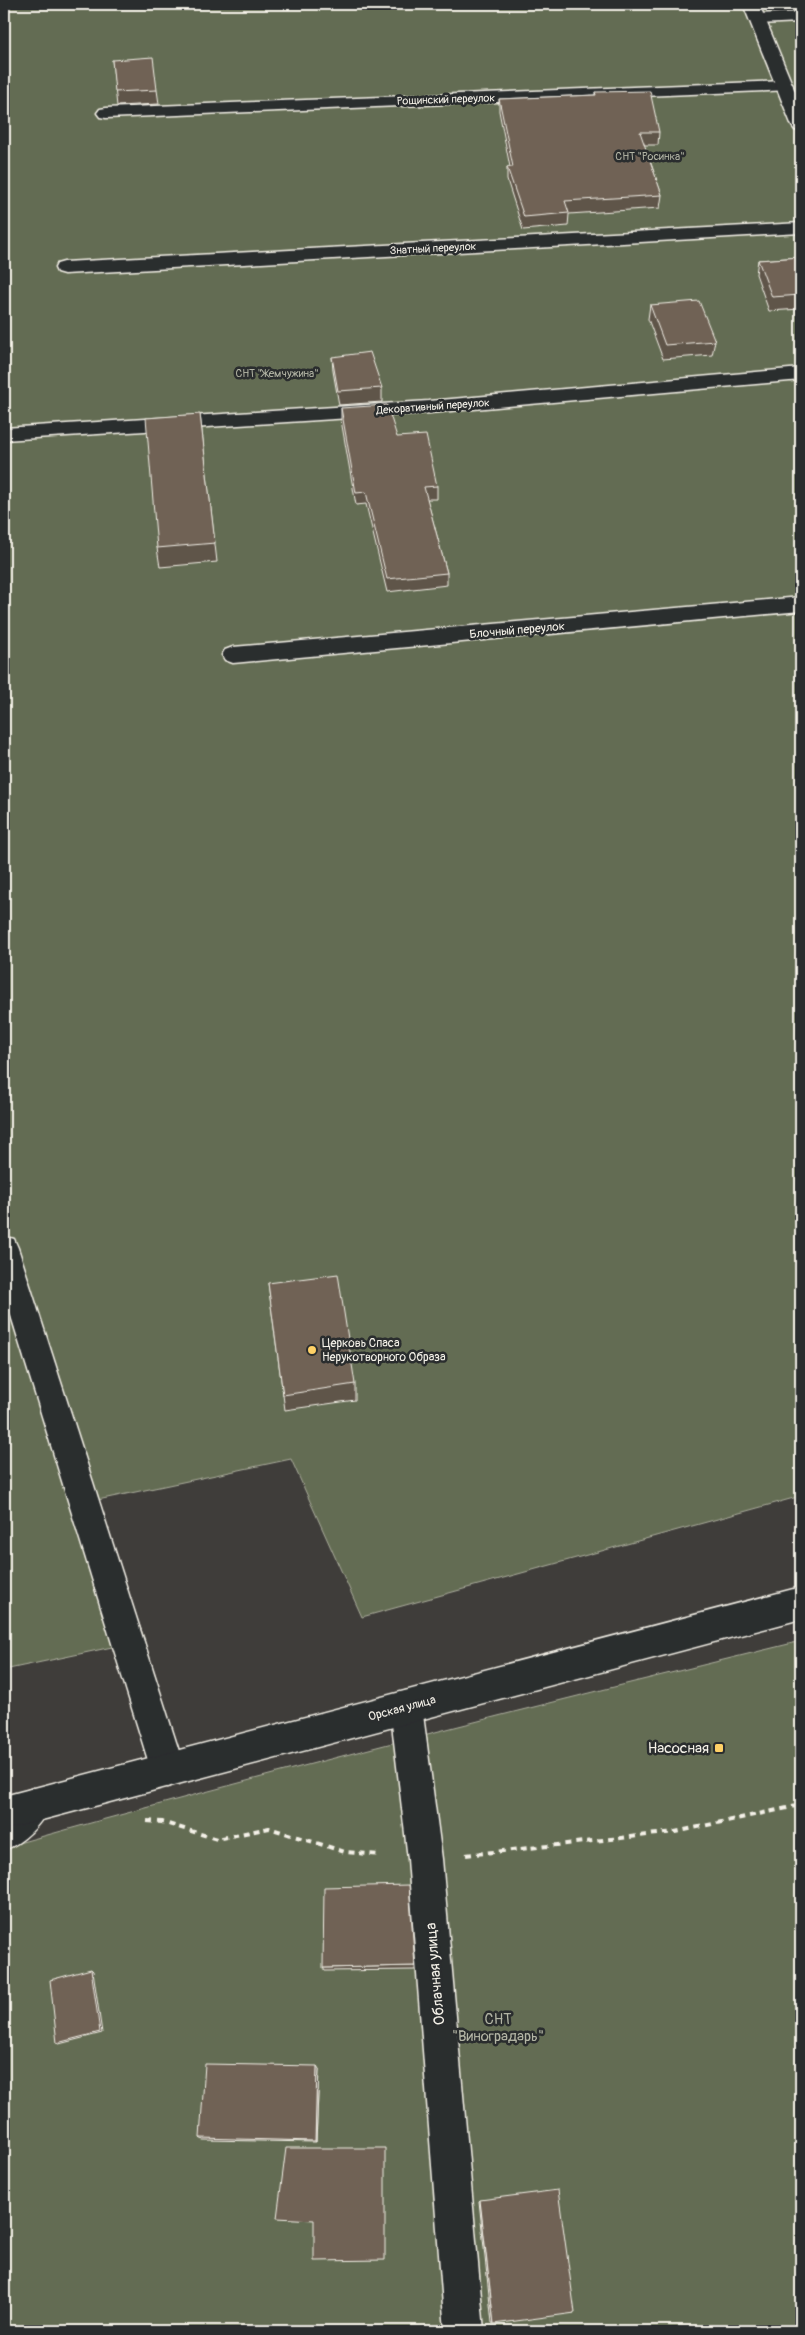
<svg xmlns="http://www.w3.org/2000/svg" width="805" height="2335" font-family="Pangolin,sans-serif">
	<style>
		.green { fill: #646c53; stroke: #acae9e }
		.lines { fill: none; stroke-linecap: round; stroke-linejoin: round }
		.lane-casing { stroke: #f4f1e8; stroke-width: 3 }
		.street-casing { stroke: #f4f1e8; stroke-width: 3 }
		.secondary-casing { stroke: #f4f1e8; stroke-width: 3 }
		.path { stroke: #f4f1e8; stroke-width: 4; stroke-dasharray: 6 5; stroke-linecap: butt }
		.lane { fill: #2a2d2e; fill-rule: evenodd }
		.street { fill: #2a2d2e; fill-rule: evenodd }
		.secondary { fill: #2a2d2e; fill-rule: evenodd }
		.wall { fill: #5f5449; stroke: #f4f1e8 }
		.shaded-wall { fill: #4e453c; stroke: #f4f1e8 }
		.building { fill: #6f6255; stroke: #f4f1e8 }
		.poi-dot { fill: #ffd166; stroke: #2a2d2e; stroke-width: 2 }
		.labels { text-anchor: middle; stroke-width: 5; stroke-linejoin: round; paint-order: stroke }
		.far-street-label { font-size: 11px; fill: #f4f1e8; stroke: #2a2d2e }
		.far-park-label { font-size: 11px; fill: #b3b5a5; stroke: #2a2d2e }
		.street-label { font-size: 12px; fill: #f4f1e8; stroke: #2a2d2e }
		.poi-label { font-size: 12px; fill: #f4f1e8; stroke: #2a2d2e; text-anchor: start }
		.near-poi-label { font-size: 15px; fill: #f4f1e8; stroke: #2a2d2e; text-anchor: end }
		.near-street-label { font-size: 15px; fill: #f4f1e8; stroke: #2a2d2e }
		.near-park-label { font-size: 15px; fill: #b3b5a5; stroke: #2a2d2e }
	</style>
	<rect width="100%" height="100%" fill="#3f3d3a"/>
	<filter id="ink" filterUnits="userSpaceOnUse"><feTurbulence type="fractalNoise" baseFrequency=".02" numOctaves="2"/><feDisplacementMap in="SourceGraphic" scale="10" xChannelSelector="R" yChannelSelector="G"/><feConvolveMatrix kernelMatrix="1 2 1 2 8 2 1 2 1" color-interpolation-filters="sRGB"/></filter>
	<g filter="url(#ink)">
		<g class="green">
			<polygon points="4,4 801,4 801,1496 362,1617 291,1459 93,1501 145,1640 4,1670"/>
			<path d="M 801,1641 L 801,2331 L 4,2331 L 4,1847 C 268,1773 534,1706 801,1641 Z"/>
		</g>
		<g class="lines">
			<g class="lane-casing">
				<g id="lane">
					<polygon points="801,12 801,22 758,24 752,22 750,19 752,16 758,14"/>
					<polygon points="785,81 791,82 793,86 791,90 106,118 100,117 97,113 100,109 106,108"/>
					<polygon points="801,223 801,233 64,274 57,272 55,268 57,264 64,262"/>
					<polygon points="801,368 801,380 429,413 4,440 4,428 429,401"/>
					<polygon points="801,597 801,611 233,663 225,660 222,655 225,650 233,647"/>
					<polygon points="4,1236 14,1239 18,1248 185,1770 180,1782 168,1787 156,1782 151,1770 4,1293"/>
					<polygon points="406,1691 418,1695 422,1707 442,1859 484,2331 445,2331 408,1859 390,1707 394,1695"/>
				</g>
			</g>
			<g class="street-casing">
				<g id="street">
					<polygon points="743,4 759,4 801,106 801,131 795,130 792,126"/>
					<path d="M 33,1788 L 45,1793 L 50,1805 C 42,1824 23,1843 4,1850 L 4,1810 L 21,1793 Z"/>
				</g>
			</g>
			<g class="secondary-casing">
				<polygon id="secondary" points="801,1587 801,1619 4,1830 4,1796"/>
			</g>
			<g class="path">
				<polyline points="147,1821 162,1822 217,1839 269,1828 345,1852 381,1855"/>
				<polyline points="466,1855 675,1832 801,1805"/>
			</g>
			<use href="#lane" class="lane"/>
			<use href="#street" class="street"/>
			<use href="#secondary" class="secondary"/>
		</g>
		<g class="wall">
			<polygon points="112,60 157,90 159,104 117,106"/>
			<polygon points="595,92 659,132 658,145 644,145 662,195 660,208 569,214 568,226 523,230 507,180 507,167 510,167 499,111 499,99 595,95"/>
			<polygon points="801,257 801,309 769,311 756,274 758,260"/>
			<polygon points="650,305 715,341 712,355 663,359 648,319"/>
			<polygon points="332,357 382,388 382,402 339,405 333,371"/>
			<polygon points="341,408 397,437 437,486 437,499 427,499 447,573 447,585 387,592 366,504 356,505 341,420"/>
			<polygon points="200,414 217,562 160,567 157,548"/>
			<polygon points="268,1283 355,1384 355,1400 285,1410"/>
			<polygon points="415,1966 415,1970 325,1971 323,1968"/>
			<polygon points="319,2069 316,2142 203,2140 200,2138"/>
			<polygon points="480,2200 494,2324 492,2323 479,2201"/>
		</g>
		<g class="shaded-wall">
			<polygon points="91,1969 93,1971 102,2033 59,2044 57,2043"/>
			<polygon points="317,2066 319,2069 316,2142 315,2141"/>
		</g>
		<g class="building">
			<polygon points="153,57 157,90 115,92 112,60"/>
			<polygon points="650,91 659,132 640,132 662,195 565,201 569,213 524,217 507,167 513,167 499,99 596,95 595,92"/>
			<polygon points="801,257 801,295 772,297 758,260"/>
			<polygon points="699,301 715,341 665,345 650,305"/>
			<polygon points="370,352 382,388 338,391 332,357"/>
			<polygon points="387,405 397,437 426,435 437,486 424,487 447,573 387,579 366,492 356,493 341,408"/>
			<polygon points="200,414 215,543 157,548 146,418"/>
			<polygon points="338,1274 355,1384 283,1395 268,1283"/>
			<polygon points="409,1885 415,1966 323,1968 324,1887"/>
			<polygon points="91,1969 100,2032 57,2043 50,1980"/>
			<polygon points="205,2064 317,2066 315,2141 200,2138"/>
			<polygon points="286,2148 385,2148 385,2260 314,2261 314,2220 277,2218"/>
			<polygon points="558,2190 575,2313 494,2324 480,2200"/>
		</g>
	</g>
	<g class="poi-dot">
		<circle cx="312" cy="1350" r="5"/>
		<rect x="714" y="1743" width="10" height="10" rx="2.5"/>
	</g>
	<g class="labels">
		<g class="far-street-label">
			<text transform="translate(446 99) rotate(-2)" y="4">Рощинский переулок</text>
			<text transform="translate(433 248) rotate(-3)" y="4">Знатный переулок</text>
			<text transform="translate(433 406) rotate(-4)" y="4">Декоративный переулок</text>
		</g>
		<g class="far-park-label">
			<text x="650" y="160">СНТ "Росинка"</text>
			<text x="277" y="377">СНТ "Жемчужина"</text>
		</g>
		<g class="street-label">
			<text transform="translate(517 630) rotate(-5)" y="4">Блочный переулок</text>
			<text transform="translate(402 1708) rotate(-15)" y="4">Орская улица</text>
		</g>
		<g class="poi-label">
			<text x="322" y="1347">Церковь Спаса<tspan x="322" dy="14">Нерукотворного Образа</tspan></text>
		</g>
		<g class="near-poi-label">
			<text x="709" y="1753">Насосная</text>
		</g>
		<g class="near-street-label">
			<text transform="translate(435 1974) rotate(-95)" y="5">Облачная улица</text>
		</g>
		<g class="near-park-label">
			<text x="498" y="2024">СНТ<tspan x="498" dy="17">"Виноградарь"</tspan></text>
		</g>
	</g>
	<rect width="805" height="2335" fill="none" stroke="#2a2d2e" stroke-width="20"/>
	<rect x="10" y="10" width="785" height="2315" fill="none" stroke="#f4f1e8" stroke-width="2" filter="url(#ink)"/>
</svg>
